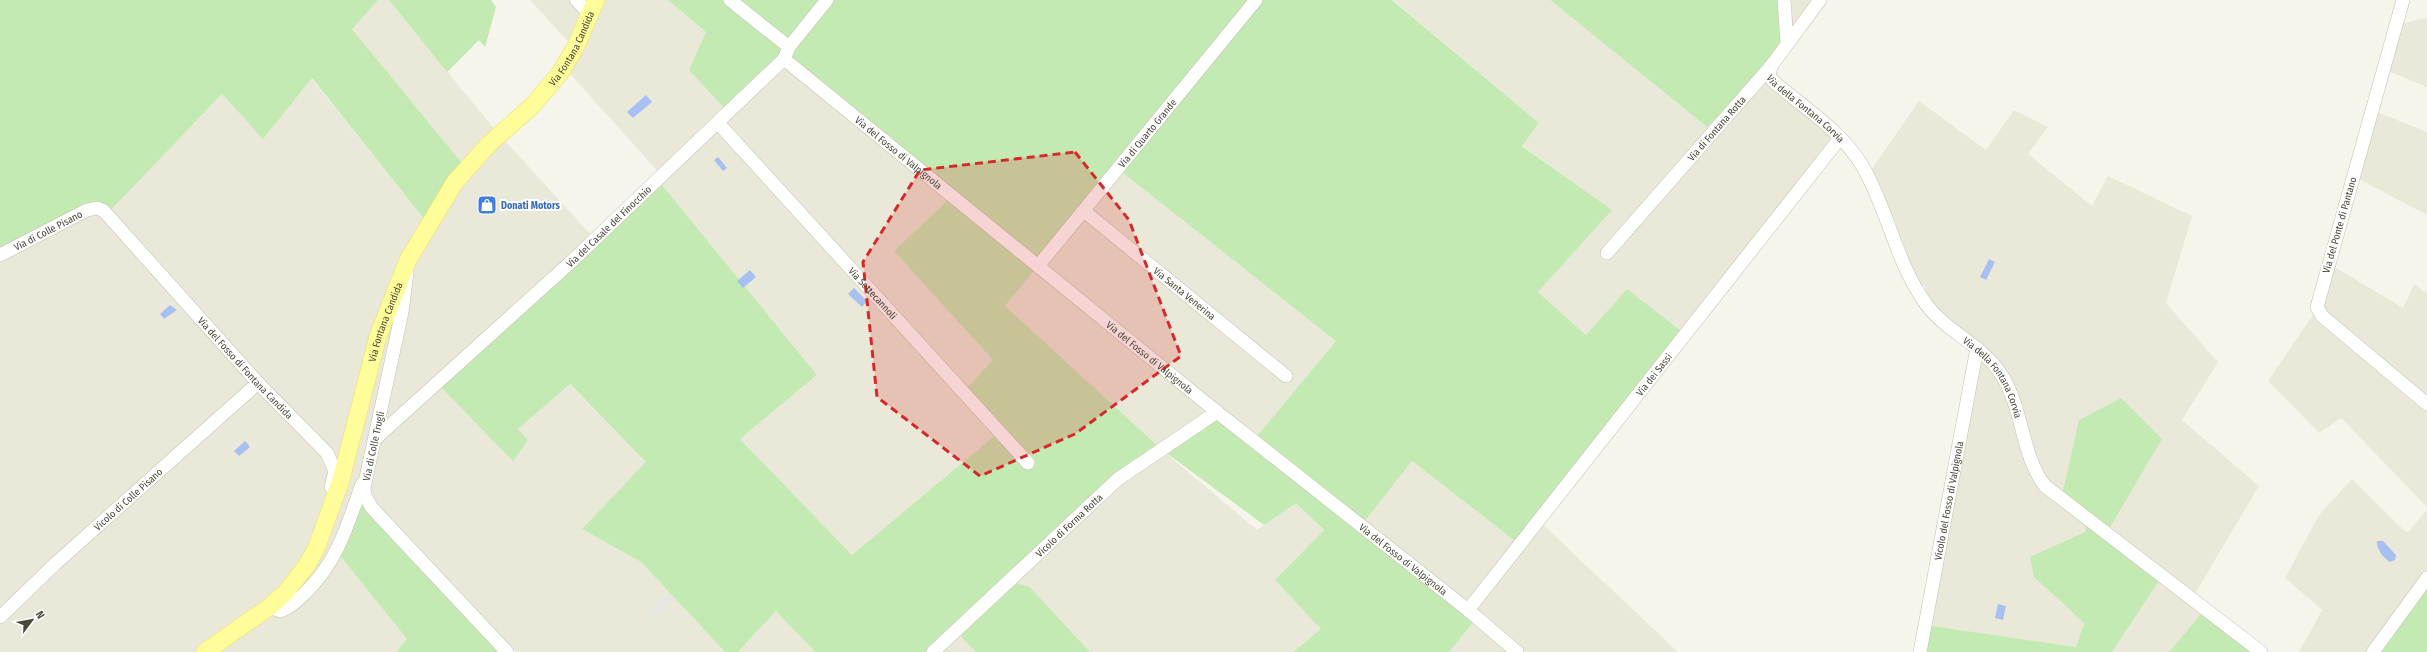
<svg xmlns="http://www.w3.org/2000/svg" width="2427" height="652" font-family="'Fira Sans Condensed',sans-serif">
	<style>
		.residential { fill: #eae9d9 }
		.green { fill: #c4eab3; fill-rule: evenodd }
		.parking { fill: #e7e7e2 }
		.water { fill: #a7c0f2 }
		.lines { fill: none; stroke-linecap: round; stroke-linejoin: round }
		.minor-casing { stroke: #c2c0ad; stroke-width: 14 }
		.major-casing { stroke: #e7e168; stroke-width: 18 }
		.minor { stroke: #fff; stroke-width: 13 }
		.major { stroke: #fffc9a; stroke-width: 17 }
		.marked { fill: #d62828; fill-opacity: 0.2; stroke: #d62828; stroke-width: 3; stroke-dasharray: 8 5; stroke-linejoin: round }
		.labels { text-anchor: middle; stroke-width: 4; stroke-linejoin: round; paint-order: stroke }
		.street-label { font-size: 10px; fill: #4a4838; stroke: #fff }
		.shop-label { font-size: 10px; font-weight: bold; fill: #366cbe; stroke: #fff; text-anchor: start }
	</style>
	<rect width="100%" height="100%" fill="#f6f5eb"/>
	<g class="residential">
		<polygon points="378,0 389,0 495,130 595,239 518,429 569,384 647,462 583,529 641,562 725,652 507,652 365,496 337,552 407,639 396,652 0,652 0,255 87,210 107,213 222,94 311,78 428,224 466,168 351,28"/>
		<polygon points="530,0 668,0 706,32 784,59 952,196 894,251 994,360 999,432 852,555 740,439 817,375 658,180 660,174 564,67 574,48"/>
		<polygon points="1393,0 1550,0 1707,127 1771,66 1769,70 1840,138 1685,334 1586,335 1538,292 1611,210 1522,145 1539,123"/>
		<polygon points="1788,0 1815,0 1790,34"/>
		<polygon points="2427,18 2427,87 2383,69 2396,25"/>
		<polygon points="1919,101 1986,150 2014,110 2048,127 2028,154 2092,206 2108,176 2192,216 2166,303 2218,362 2182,420 2259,486 2192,599 2206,608 2169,652 2112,652 2161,576 2087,520 2085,532 2034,577 2084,623 2076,647 1928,626 1982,345 1946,320 1926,293 1925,286 1919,284 1871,170"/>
		<polygon points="2372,110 2427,132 2427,215 2353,176"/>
		<polygon points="1118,169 1337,341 1253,441 1161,449 1257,530 1296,502 1324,531 1275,580 1322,629 1293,652 1090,652 1030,587 1009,581 1005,306"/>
		<polygon points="2328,263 2403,308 2414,284 2427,293 2427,507 2341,418 2319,433 2268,381 2317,309"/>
		<polygon points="1412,461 1519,544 1538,520 1678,652 1449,652 1477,618 1361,526"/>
		<polygon points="2352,479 2407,533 2427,510 2427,578 2373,652 2299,652 2322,610 2285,578 2319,515"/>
		<polygon points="776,611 815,652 738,652"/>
		<polygon points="956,631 976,652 933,652"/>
	</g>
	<g class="green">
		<polygon points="0,0 378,0 352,29 466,168 428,224 312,78 263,139 222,94 107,214 102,210 0,255"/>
		<polygon points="389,0 491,0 496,7 485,47 479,40 447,72"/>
		<path d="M 668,0 L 1392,0 L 1539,123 L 1522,146 L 1612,210 L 1538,292 L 1586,335 L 1627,289 L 1685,334 L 1519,544 L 1412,461 L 1361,526 L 1477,618 L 1449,652 L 1293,652 L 1321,629 L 1275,580 L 1324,530 L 1296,503 L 1264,525 L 1161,449 L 1010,581 L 1030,587 L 1090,652 L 976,652 L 956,631 L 933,652 L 815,652 L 776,611 L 738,652 L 725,652 L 641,562 L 582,529 L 646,462 L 570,384 L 518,429 L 528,440 L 513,461 L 437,383 L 658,180 L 817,375 L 740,439 L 852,555 L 999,432 L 963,392 L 993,360 L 894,251 L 952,196 L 785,59 L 729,113 L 689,70 L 706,32 ZM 1118,169 L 1336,341 L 1253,441 L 1217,412 L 1161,449 L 1005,306 Z"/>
		<polygon points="1550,0 1784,0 1787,43 1771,66 1707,127"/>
		<polygon points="2121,398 2162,439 2106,534 2162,576 2112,652 1920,652 1925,625 2076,647 2084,623 2034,577 2030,557 2085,532 2087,520 2061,500 2079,420"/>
		<polygon points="366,499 507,652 396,652 407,639 337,552"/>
		<polygon points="2427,578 2427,652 2373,652"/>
		<polygon points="2206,608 2262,652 2169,652"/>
	</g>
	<polygon class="parking" points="669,592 674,598 652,619 646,613"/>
	<g class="water">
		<polygon points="646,95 652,102 633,118 627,112"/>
		<polygon points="718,157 727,168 723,171 714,160"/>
		<polygon points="1989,259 1995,262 1986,280 1980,277"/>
		<polygon points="750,270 756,277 743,288 737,281"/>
		<polygon points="854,288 867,301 862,307 848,294"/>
		<polygon points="170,305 177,310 164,319 160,314"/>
		<polygon points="245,441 250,447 239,456 234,451"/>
		<path d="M 2377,541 L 2383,541 L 2396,555 L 2395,560 L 2390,562 C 2383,558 2376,548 2377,541 Z"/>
		<polygon points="1998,604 2006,606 2003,620 1995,618"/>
	</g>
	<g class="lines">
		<g class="minor-casing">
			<g id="minor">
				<polyline points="576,0 590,14"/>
				<polyline points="730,0 789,47"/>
				<polyline points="1784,0 1787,43"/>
				<polyline points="2403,0 2317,307 2322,316 2427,404"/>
				<path id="s1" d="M 784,59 L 1217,412 L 1468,610 L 1517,652"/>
				<path id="s2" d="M 1771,66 L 1769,75 L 1773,81 C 1803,107 1843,132 1863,167 C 1888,210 1896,263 1926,304 C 1948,334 1986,346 2004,379 C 2023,412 2022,456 2045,486 L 2261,652"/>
				<path id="s3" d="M 718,123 L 1028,463"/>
				<path id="s4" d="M 1084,211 L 1286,376"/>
				<path id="s5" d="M 1607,253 L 1771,66 L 1820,0"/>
				<path id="s6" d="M 0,255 L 87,210 L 97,208 L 104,211 L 258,383 L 327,453 L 335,471 L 331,487"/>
				<path id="s7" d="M 1038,266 L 1256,0"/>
				<polyline points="407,272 402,312 364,487 365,496 372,508 507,652"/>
				<path id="s8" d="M 375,439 L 572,261 L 784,59 L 789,47 L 827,0"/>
				<path d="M 269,607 L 280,611 C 290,608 298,600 305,593 C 337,563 348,524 362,484"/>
				<path id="s9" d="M 1468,610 L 1840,138"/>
				<path id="s10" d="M 0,617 L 55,564 L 258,383"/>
				<path id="s11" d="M 933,652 L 1118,479 L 1217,412"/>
				<path id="s12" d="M 1920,652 L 1977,348"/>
				<polyline points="2373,652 2427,578"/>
			</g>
		</g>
		<g class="major-casing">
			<g id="major">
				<path id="s13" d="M 205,652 L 269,607 L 285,593 L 307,565 L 316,549 L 341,480 L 378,336 L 408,260 L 455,182 L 489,144 L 532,106 L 560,73 L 575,48 L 596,0"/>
			</g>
		</g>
		<use href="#minor" class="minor"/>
		<use href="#major" class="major"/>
	</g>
	<path class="marked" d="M 1075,152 L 1129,220 L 1181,356 L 1075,434 L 980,476 L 877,397 L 863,262 L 920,170 Z"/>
	<defs>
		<g id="shop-square" transform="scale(1)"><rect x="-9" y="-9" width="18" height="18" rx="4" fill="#3f7fe0" stroke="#fff"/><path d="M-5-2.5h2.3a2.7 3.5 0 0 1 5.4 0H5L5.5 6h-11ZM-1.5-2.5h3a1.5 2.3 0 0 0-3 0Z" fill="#fff"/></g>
	</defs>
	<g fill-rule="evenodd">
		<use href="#shop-square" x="487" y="205"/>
	</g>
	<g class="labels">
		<g class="street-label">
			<text dy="4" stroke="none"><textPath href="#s13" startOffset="727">Via Fontana Candida</textPath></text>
			<text dy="4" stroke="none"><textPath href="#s2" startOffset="59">Via della Fontana Corvia</textPath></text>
			<text dy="4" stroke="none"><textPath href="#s5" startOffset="166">Via di Fontana Rotta</textPath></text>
			<text dy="4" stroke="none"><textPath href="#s7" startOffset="172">Via di Quarto Grande</textPath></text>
			<text dy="4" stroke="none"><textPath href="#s1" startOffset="148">Via del Fosso di Valpignola</textPath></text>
			<text transform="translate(2339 225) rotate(-74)" y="4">Via del Ponte di Pantano</text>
			<text dy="4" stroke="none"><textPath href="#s8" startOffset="316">Via del Casale del Finocchio</textPath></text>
			<text dy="4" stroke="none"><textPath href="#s6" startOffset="54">Via di Colle Pisano</textPath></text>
			<text dy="4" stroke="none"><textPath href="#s3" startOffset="230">Via Settecannoli</textPath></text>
			<text dy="4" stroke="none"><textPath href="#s4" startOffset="130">Via Santa Venerina</textPath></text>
			<text dy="4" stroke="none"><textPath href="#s13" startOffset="391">Via Fontana Candida</textPath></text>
			<text dy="4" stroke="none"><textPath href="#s1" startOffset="472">Via del Fosso di Valpignola</textPath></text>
			<text dy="4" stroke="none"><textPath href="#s6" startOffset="327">Via del Fosso di Fontana Candida</textPath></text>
			<text dy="4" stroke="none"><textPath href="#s9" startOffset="300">Via dei Sassi</textPath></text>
			<text dy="4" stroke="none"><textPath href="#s2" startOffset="394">Via della Fontana Corvia</textPath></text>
			<text transform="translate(373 446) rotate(-78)" y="4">Via di Colle Trugli</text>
			<text dy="4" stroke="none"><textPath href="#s10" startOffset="174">Vicolo di Colle Pisano</textPath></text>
			<text dy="4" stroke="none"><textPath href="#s12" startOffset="154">Vicolo del Fosso di Valpignola</textPath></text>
			<text dy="4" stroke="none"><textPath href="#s11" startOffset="186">Vicolo di Forma Rotta</textPath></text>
			<text dy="4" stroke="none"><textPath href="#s1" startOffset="796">Via del Fosso di Valpignola</textPath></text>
		</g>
		<g class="shop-label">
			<text x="501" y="209">Donati Motors</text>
		</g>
	</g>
	<g transform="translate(32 620) rotate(58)" stroke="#ffffff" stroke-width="3" paint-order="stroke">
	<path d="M0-3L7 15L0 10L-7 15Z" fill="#4a4838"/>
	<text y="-6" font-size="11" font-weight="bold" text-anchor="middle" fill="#4a4838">N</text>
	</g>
</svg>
